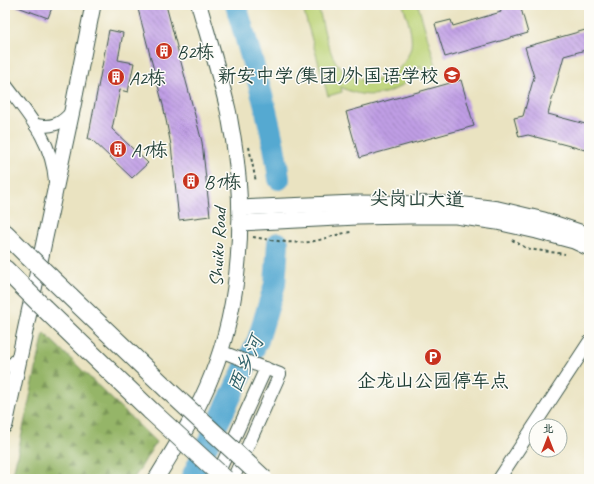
<svg xmlns="http://www.w3.org/2000/svg" width="594" height="484" font-family="Caveat,'LXGW WenKai TC',sans-serif">
	<style>
		.forest { fill: url(#forest-firs); stroke: #5a794e }
		.pitch { fill: #bcd377; stroke: #6e8856 }
		.lines { fill: none; stroke-linecap: round; stroke-linejoin: round }
		.river { stroke: #55a9d1; stroke-width: 22 }
		.building { fill: url(#building-back-hatch) }
		.minor-casing { stroke: #3d5649; stroke-width: 14 }
		.major-casing { stroke: #3d5649; stroke-width: 17 }
		.highway-casing { stroke: #3d5649; stroke-width: 20 }
		.path { stroke: #3d5649; stroke-width: 2; stroke-dasharray: 3 3; stroke-linecap: butt }
		.minor { stroke: #fff; stroke-width: 12 }
		.major { stroke: #fff; stroke-width: 15 }
		.highway { stroke: #fff; stroke-width: 18 }
		.highway-bridge-casing { stroke: #3d5649; stroke-width: 20; stroke-linecap: butt }
		.highway-bridge { stroke: #fff; stroke-width: 18 }
		.labels { text-anchor: middle; stroke-width: 3; stroke-linejoin: round; paint-order: stroke }
		.poi-label { font-size: 19px; fill: #1f3d34; stroke: #fdfcf7; text-anchor: start }
		.street-label { font-size: 19px; fill: #1f3d34; stroke: #fdfcf7 }
		.water-label { font-size: 20px; font-style: italic; fill: #32636b; stroke: #fdfcf7 }
	</style>
	<defs>
		<pattern id="forest-firs" width="22" height="20" patternUnits="userSpaceOnUse"><rect width="22" height="20" fill="#95b568"/><path d="M5 1l3.5 6h-7zM16 11l3.5 6h-7z" fill="#799456"/></pattern>
		<pattern id="building-back-hatch" width="6" height="6" patternUnits="userSpaceOnUse"><rect width="6" height="6" fill="#c09ee5"/><path d="M-1 5l2 2M0 0l6 6M5-1l2 2" fill="none" stroke="#9b82ba"/></pattern>
	</defs>
	<rect width="100%" height="100%" fill="#fdfcf7"/>
	<filter id="ink" filterUnits="userSpaceOnUse"><feTurbulence type="fractalNoise" baseFrequency=".025" numOctaves="2"/><feDisplacementMap in="SourceGraphic" scale="8" xChannelSelector="R" yChannelSelector="G"/><feConvolveMatrix kernelMatrix="1 2 1 2 8 2 1 2 1" color-interpolation-filters="sRGB"/></filter>
	<filter id="wash" filterUnits="userSpaceOnUse"><feTurbulence type="fractalNoise" baseFrequency=".012" numOctaves="4" result="noise"/><feDisplacementMap in="SourceGraphic" scale="16" xChannelSelector="R" yChannelSelector="G"/><feGaussianBlur stdDeviation="0.9" result="paint"/><feColorMatrix in="noise" values="0 0 0 0 0 0 0 0 0 0 0 0 0 0 0 0 0 1.4 0 .05"/><feComposite in="paint" operator="in"/></filter>
	<g filter="url(#wash)">
		<rect width="100%" height="100%" fill="#eae3c1"/>
		<polygon class="forest" points="44,333 156,442 138,472 133,479 12,479"/>
		<path class="pitch" d="M 302,5 L 318,5 C 322,21 328,54 339,66 C 361,93 403,80 411,47 C 413,33 407,18 403,5 L 418,5 L 439,76 L 424,80 L 420,65 C 405,94 369,103 341,87 L 342,92 L 328,96 Z"/>
		<g class="lines">
			<g class="river">
				<path d="M 236,5 C 252,62 272,120 279,179"/>
				<polyline points="191,479 258,340 275,284 278,243"/>
			</g>
		</g>
		<g id="blocks">
			<g class="building">
				<polygon points="15,5 53,5 48,18 15,6"/>
				<polygon points="137,5 166,5 202,142 210,216 179,220 171,145 163,105"/>
				<polygon points="499,5 520,5 528,33 445,57 435,24 451,20 453,26 501,12"/>
				<polygon points="589,29 589,49 564,56 548,114 589,125 589,151 528,135 519,137 514,118 523,116 534,77 525,47"/>
				<polygon points="109,30 123,33 118,60 134,63 128,92 120,90 112,129 148,163 132,178 91,139 88,139"/>
				<polygon points="461,80 474,126 359,158 346,112"/>
			</g>
		</g>
	</g>
	<g filter="url(#ink)">
		<use href="#blocks" fill-opacity="0" stroke="#3d5649" stroke-width="1"/>
		<g class="lines">
			<g class="minor-casing">
				<g id="minor">
					<path d="M 5,84 C 28,115 52,140 55,181"/>
					<path d="M 35,125 C 52,128 62,124 72,111"/>
					<polyline points="220,351 280,374 233,479"/>
					<path d="M 5,366 C 13,366 17,360 20,354"/>
					<polyline points="216,478 266,368"/>
					<polyline points="499,479 589,342"/>
				</g>
			</g>
			<g class="major-casing">
				<g id="major">
					<polyline points="240,208 356,203 457,204 498,209 544,220 589,235"/>
					<polyline points="240,223 357,217 410,216 456,216 497,222 537,231 574,241 589,248"/>
					<polyline points="5,425 72,111 93,5"/>
					<path d="M 156,479 C 176,446 198,411 212,375 C 241,303 246,214 233,137 C 231,128 230,119 228,110 C 220,75 209,40 199,5"/>
				</g>
			</g>
			<g class="highway-casing">
				<g id="highway">
					<polyline points="5,233 29,257"/>
					<polyline points="5,269 22,286"/>
					<polyline points="50,277 169,391"/>
					<polyline points="44,308 151,411"/>
				</g>
			</g>
			<g class="path">
				<polyline points="249,147 256,182"/>
				<path d="M 253,237 C 271,240 290,244 309,242 C 323,240 336,234 351,232"/>
				<polyline points="512,240 526,248 535,250 565,254"/>
			</g>
			<use href="#minor" class="minor"/>
			<use href="#major" class="major"/>
			<use href="#highway" class="highway"/>
			<g class="highway-bridge-casing">
				<g id="highway-bridge">
					<polyline points="29,257 50,277"/>
					<polyline points="22,286 44,308"/>
					<polyline points="169,391 264,479"/>
					<polyline points="151,411 225,479"/>
				</g>
			</g>
			<use href="#highway-bridge" class="highway-bridge"/>
		</g>
	</g>
	<defs>
		<g id="building-disc" transform="scale(0.9)"><circle r="9.5" fill="#c8321e" stroke="#fdfcf7"/><path d="M-4-6H4V6H1V3H-1V6H-4ZM-2.5-4.3h1.7v1.8h-1.7ZM.8-4.3h1.7v1.8H.8ZM-2.5-1h1.7V.8h-1.7ZM.8-1h1.7V.8H.8Z" fill="#fff"/></g>
		<g id="school-disc" transform="scale(0.9)"><circle r="9.5" fill="#c8321e" stroke="#fdfcf7"/><path d="M0-5L7-2L0 1L-7-2ZM-4 1L0 2.5L4 1V4Q0 6-4 4Z" fill="#fff"/></g>
		<g id="parking-disc" transform="scale(0.9)"><circle r="9.5" fill="#c8321e" stroke="#fdfcf7"/><path d="M-3.5-5.5H1a3.5 3.5 0 0 1 0 7H-1V5.5H-3.5ZM-1-3.4V-.6H.8a1.4 1.4 0 0 0 0-2.8Z" fill="#fff"/></g>
	</defs>
	<g fill-rule="evenodd">
		<use href="#building-disc" x="164" y="51"/>
		<use href="#school-disc" x="452" y="75"/>
		<use href="#building-disc" x="116" y="77"/>
		<use href="#building-disc" x="118" y="149"/>
		<use href="#building-disc" x="191" y="181"/>
		<use href="#parking-disc" x="433" y="357"/>
	</g>
	<g class="labels">
		<g class="poi-label">
			<text x="177" y="58">B2栋</text>
			<text x="439" y="82" text-anchor="end">新安中学(集团)外国语学校</text>
			<text x="129" y="84">A2栋</text>
			<text x="131" y="156">A1栋</text>
			<text x="204" y="188">B1栋</text>
			<text x="433" y="387" text-anchor="middle">企龙山公园停车点</text>
		</g>
		<g class="street-label">
			<text transform="translate(417 198) rotate(1)" y="7">尖岗山大道</text>
			<text transform="translate(217 247) rotate(-87)" y="7">Shuiku Road</text>
		</g>
		<g class="water-label">
			<text transform="translate(245 364) rotate(-66)" y="7">西乡河</text>
		</g>
	</g>
	<rect width="594" height="484" fill="none" stroke="#fdfcf7" stroke-width="20"/>
	<g transform="translate(548 438)"><circle r="19" fill="#fdfcf7" stroke="#a4b0a9"/>
	<path d="M0-3L7 15L0 10L-7 15Z" fill="#c8321e"/>
	<text y="-6" font-size="11" font-weight="bold" text-anchor="middle" fill="#1f3d34">北</text>
	</g>
</svg>
